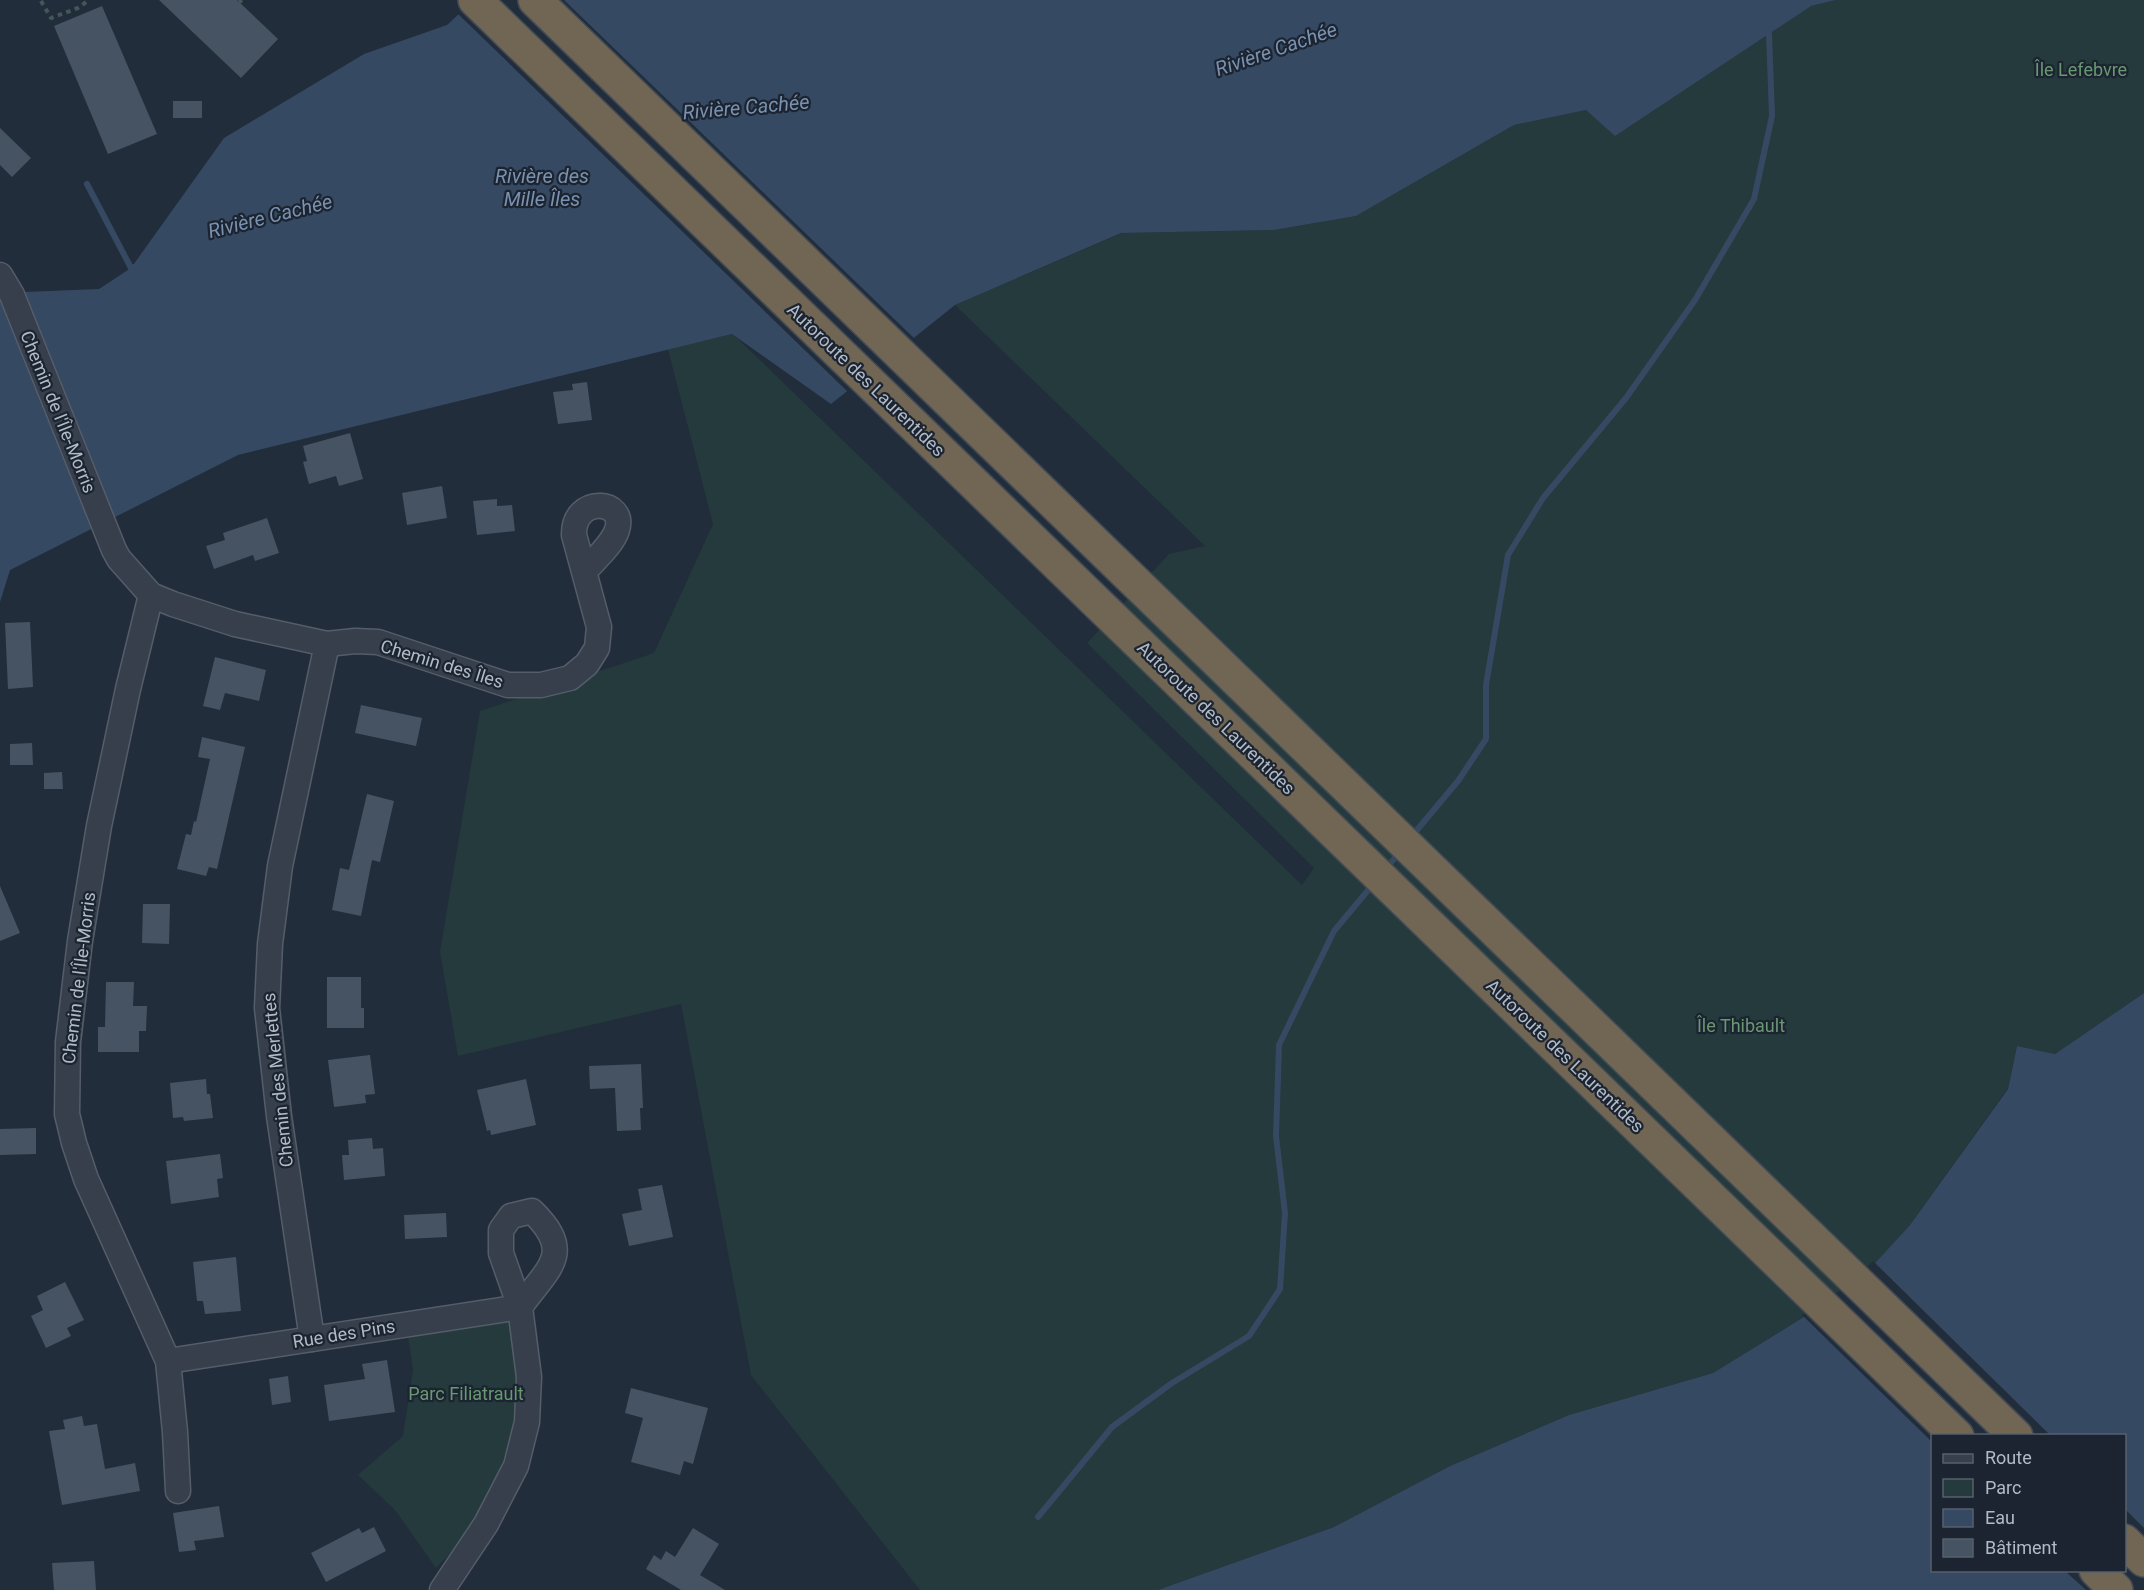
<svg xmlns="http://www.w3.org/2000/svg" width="2144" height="1590" font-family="Roboto,sans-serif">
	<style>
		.green { fill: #243a3c }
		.water { fill: #364962; fill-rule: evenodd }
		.pier { fill: #222d3b }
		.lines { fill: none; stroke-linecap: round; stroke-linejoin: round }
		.stream { stroke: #364962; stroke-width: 6 }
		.building { fill: #465362 }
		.street-casing { stroke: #545d69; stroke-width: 27 }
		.highway-casing { stroke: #414a56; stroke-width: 36 }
		.path { stroke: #425759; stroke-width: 4; stroke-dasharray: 4.5 4.5; stroke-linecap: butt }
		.street { stroke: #363f4b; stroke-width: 24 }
		.highway { stroke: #716553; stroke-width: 33 }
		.labels { text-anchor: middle; stroke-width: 4.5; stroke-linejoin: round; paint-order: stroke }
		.park-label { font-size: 18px; fill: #699872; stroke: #1b2430 }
		.street-label { font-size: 18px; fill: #b1bac7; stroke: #1b2430 }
		.water-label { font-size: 20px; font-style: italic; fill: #7a91af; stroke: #1b2430 }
	</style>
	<rect width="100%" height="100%" fill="#222d3b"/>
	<g class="green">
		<polygon points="1836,0 2144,0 2144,993 2055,1054 2017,1046 2008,1088 1910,1225 1854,1286 1713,1373 1569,1415 1450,1466 1334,1527 1158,1590 920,1590 751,1375 681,1004 458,1056 440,952 480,711 654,653 713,524 668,349 733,334 1302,885 1314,868 1087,643 1169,554 1205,546 955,305 1122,233 1274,230 1356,216 1514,125 1586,110 1811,6"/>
		<polygon points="517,1311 523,1399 485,1518 436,1568 395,1510 358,1475 403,1436 413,1370 408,1336"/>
	</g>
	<g class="water">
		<polygon points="474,0 1836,0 1811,6 1615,136 1586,110 1514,125 1356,216 1274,230 1121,233 955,305 831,404 732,334 238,455 10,570 0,602 0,293 99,289 131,268 224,138 364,54 447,25"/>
		<path d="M 2144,993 L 2144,1590 L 1158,1590 L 1334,1527 L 1450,1466 L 1569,1415 L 1713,1373 L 1854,1286 L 1910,1225 L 2008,1089 L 2017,1046 L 2055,1054 ZM 1932,1436 L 2124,1436 L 2124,1570 L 1932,1570 Z"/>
	</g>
	<g class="pier">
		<polygon points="469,0 564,0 916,340 849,393 456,12"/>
		<polygon points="1873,1261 2050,1435 1932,1436 1932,1442 1802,1315 1852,1283"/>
		<polygon points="2125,1509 2144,1528 2144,1590 2086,1590 2065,1571 2124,1570"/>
	</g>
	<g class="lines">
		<g class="stream">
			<polyline points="87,184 131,268 138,266"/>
			<polyline points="1412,836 1458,781 1486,739 1486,685 1508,555 1543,498 1626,398 1695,300 1754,199 1772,116 1769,34"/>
			<polyline points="1386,869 1400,851"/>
			<polyline points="1038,1517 1112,1427 1172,1383 1249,1336 1280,1289 1285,1213 1276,1136 1279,1045 1334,931 1374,883"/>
		</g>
	</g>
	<g class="building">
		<polygon points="159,0 237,0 278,39 241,78"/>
		<polygon points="102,6 157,134 108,154 54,26"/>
		<rect x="173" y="101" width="29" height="17"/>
		<polygon points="0,128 31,158 12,177 0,165"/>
		<polygon points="587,382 592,420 558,424 553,392 573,390 572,384"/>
		<polygon points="350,433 363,479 339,486 336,476 309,484 303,462 307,461 303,446"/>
		<polygon points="442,486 447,518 407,525 402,493"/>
		<polygon points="497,499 497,506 512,505 515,531 477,535 473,501"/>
		<polygon points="267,518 279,553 255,561 253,555 214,569 206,546 225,540 223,533"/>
		<polygon points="30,622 33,687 8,689 5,623"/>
		<polygon points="215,657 266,670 259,701 225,693 220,710 203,706"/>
		<polygon points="361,705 422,718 416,746 355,733"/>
		<polygon points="202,737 245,747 217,869 209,867 206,876 177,869 186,834 191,835 194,821 196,822 210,759 198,757"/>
		<polygon points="32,743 33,765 10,765 10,744"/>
		<polygon points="62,772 63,789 44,789 44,773"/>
		<polygon points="367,794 394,801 380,862 372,860 361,916 332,910 340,868 349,870"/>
		<polygon points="0,886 20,933 0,941"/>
		<polygon points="143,904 170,904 169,944 142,943"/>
		<polygon points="327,977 361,977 361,1008 364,1008 364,1028 327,1028"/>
		<polygon points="106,982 134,982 133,1006 147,1006 146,1031 139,1031 139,1052 98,1052 98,1027 105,1027"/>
		<polygon points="370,1055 375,1094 365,1095 366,1103 334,1107 328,1060"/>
		<polygon points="641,1064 643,1108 640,1108 641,1130 617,1131 615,1088 590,1089 589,1066"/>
		<polygon points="206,1079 207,1094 210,1094 213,1118 184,1121 183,1117 173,1118 170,1083"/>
		<polygon points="526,1079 536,1125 491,1135 490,1130 487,1131 477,1090"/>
		<polygon points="36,1128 36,1154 0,1155 0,1129"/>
		<polygon points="372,1138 373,1149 383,1148 385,1176 344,1180 342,1155 349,1155 348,1140"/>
		<polygon points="220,1154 223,1178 217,1179 219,1197 171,1204 166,1161"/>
		<polygon points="662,1185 673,1237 629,1246 622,1214 642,1210 638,1189"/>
		<polygon points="446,1213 447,1237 405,1239 404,1215"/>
		<polygon points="236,1257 241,1311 205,1314 203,1301 197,1301 193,1262"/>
		<polygon points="65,1282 84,1320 67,1328 71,1336 46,1348 31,1316 43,1310 37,1296"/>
		<polygon points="387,1360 395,1412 329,1421 324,1385 365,1379 362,1364"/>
		<polygon points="288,1376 291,1402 272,1405 269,1379"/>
		<polygon points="631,1388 708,1408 693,1464 684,1461 680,1475 631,1462 643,1418 625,1413"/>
		<polygon points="82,1416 84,1426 97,1424 105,1469 135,1463 140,1491 62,1505 49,1431 65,1429 63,1420"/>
		<polygon points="219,1506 224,1537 194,1541 196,1550 179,1552 173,1513"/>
		<polygon points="374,1527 386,1551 326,1582 311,1553 359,1528 362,1533"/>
		<polygon points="693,1528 719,1544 700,1575 725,1590 681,1590 646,1569 654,1555 661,1560 666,1551 675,1557"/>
		<polygon points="94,1561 96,1590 54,1590 52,1563"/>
	</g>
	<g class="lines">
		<g class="street-casing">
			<g id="street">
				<path d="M 0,275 L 12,295 L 114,550 L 119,559 L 151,595 L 173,604 L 235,624 L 327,644 L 355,641 L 378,642 L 508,685 L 541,685 L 570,678 L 587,664 L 597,648 L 599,627 L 574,535 C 573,495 627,499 617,530 C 612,545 595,559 585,571"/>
				<polyline points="151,595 128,689 99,826 80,941 68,1042 67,1114 74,1143 86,1179 168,1361 175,1432 178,1491"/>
				<path d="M 532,1211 C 575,1253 549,1267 520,1307 L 501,1253 L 501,1230 L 511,1216 Z"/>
				<polyline points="312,1339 279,1116 267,1008 270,944 280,866 327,644"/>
				<polyline points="168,1361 520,1307 529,1377 527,1422 516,1466 486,1524 442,1590"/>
			</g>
		</g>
		<g class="highway-casing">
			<g id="highway">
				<polyline points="475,0 1957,1436"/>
				<polyline points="535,0 2016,1436"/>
				<polyline points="2124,1541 2144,1560"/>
				<polyline points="2096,1570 2116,1590"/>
			</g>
		</g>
		<g class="path">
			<polyline points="41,1 51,18 78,8 89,0"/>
			<polyline points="239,2 242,0"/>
		</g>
		<use href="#street" class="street"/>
		<use href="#highway" class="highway"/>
	</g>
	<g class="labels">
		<g class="park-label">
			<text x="2081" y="76">Île Lefebvre</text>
			<text x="1741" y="1032">Île Thibault</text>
			<text x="466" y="1400">Parc Filiatrault</text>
		</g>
		<g class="street-label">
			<text transform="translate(866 380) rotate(44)" y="6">Autoroute des Laurentides</text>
			<text transform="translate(58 412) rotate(68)" y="6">Chemin de l'Île-Morris</text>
			<text transform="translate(442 664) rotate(17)" y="6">Chemin des Îles</text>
			<text transform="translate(1216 718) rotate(44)" y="6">Autoroute des Laurentides</text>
			<text transform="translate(79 978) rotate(-83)" y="6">Chemin de l'Île-Morris</text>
			<text transform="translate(1565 1056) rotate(44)" y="6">Autoroute des Laurentides</text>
			<text transform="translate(278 1080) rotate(-96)" y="6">Chemin des Merlettes</text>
			<text transform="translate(344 1334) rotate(-9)" y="6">Rue des Pins</text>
		</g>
		<g class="water-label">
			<text transform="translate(1276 49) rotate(-19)" y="7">Rivière Cachée</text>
			<text transform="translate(746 107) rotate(-5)" y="7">Rivière Cachée</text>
			<text x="542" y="183">Rivière des<tspan x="542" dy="23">Mille Îles</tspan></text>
			<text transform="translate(270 216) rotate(-14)" y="7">Rivière Cachée</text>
		</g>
	</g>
	<rect x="1931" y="1434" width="195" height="138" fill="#1b2430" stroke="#57606c" stroke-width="1.5"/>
	<rect x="1943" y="1454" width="30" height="9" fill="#363f4b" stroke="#57606c" stroke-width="1.5"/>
	<text x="1985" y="1464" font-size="18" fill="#b1bac7">Route</text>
	<rect x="1943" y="1479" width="30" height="18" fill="#243a3c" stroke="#57606c" stroke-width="1.5"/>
	<text x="1985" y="1494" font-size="18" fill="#b1bac7">Parc</text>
	<rect x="1943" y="1509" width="30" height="18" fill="#364962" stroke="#57606c" stroke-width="1.5"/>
	<text x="1985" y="1524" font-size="18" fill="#b1bac7">Eau</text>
	<rect x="1943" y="1539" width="30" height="18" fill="#465362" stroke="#57606c" stroke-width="1.5"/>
	<text x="1985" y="1554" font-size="18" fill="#b1bac7">Bâtiment</text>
</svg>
